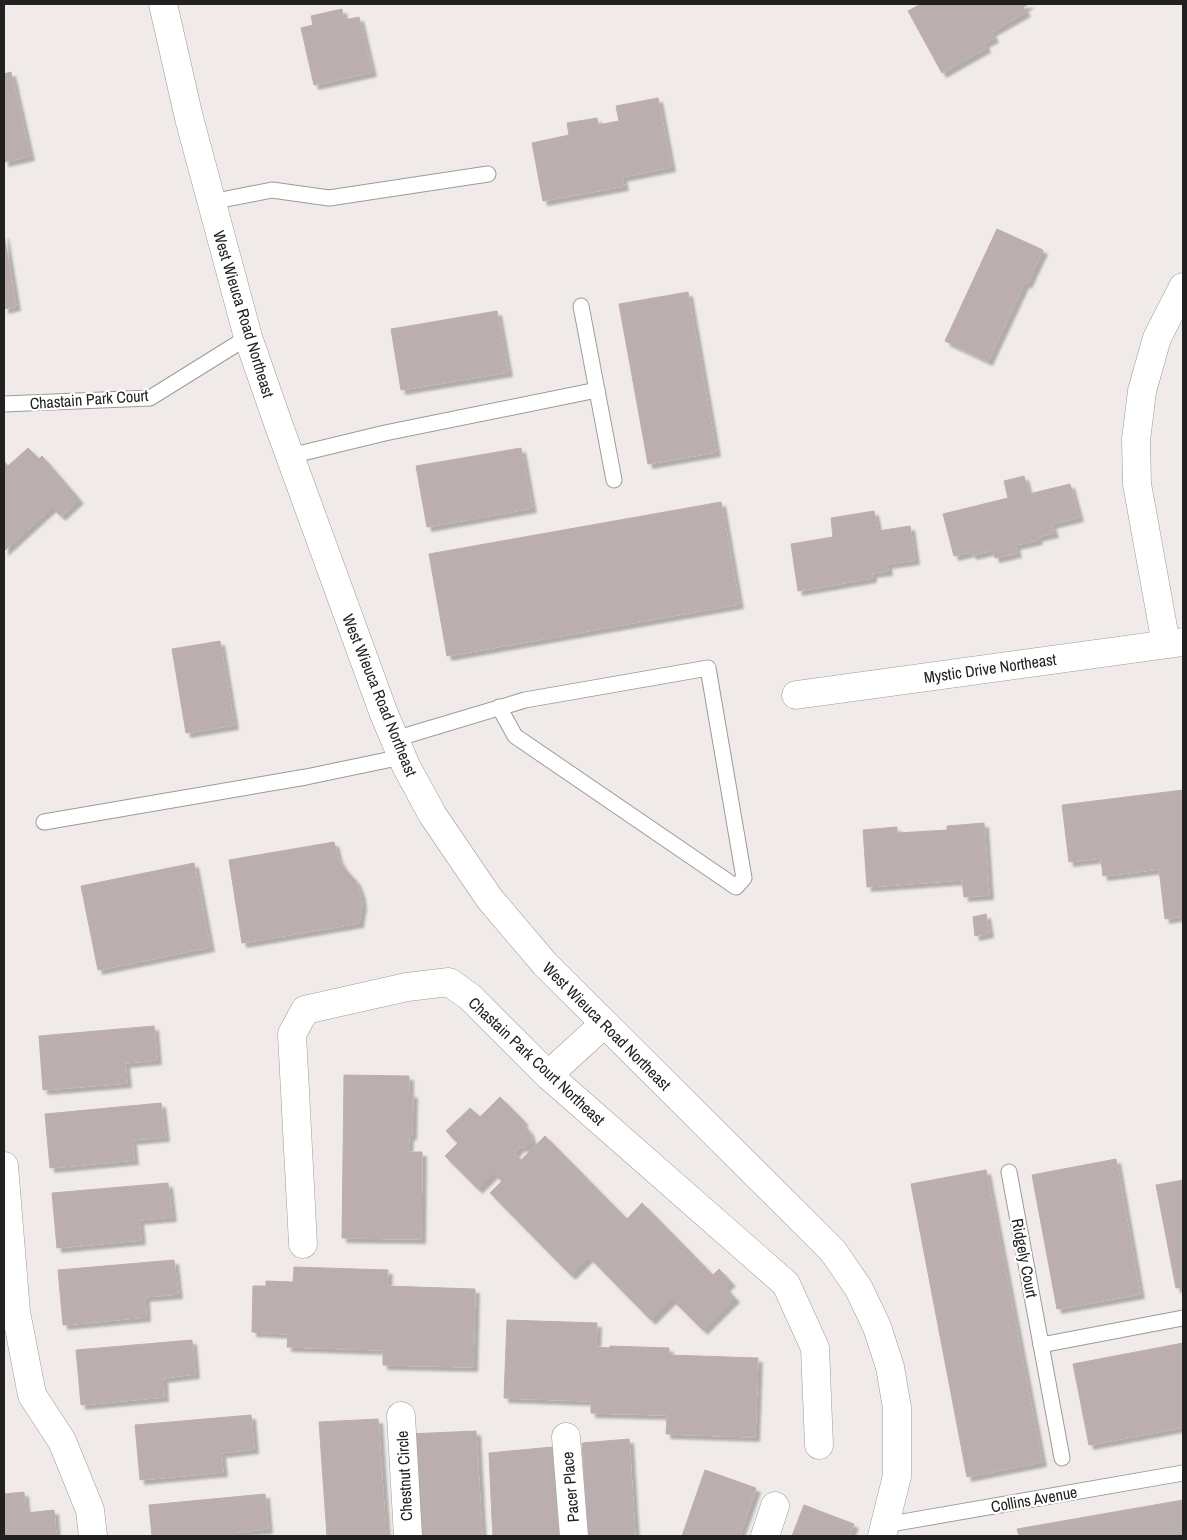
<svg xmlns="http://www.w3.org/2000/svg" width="1187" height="1540" font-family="'Archivo Narrow',sans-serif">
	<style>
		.building { fill: #baafae; stroke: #c1adac; filter: url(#shadow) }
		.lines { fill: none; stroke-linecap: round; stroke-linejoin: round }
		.service-casing { stroke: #9b9b9b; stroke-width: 17 }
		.minor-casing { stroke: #9b9b9b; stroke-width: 29 }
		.tertiary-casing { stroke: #9b9b9b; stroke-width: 29 }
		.service { stroke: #fff; stroke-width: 15 }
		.minor { stroke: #fff; stroke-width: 28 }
		.tertiary { stroke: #fff; stroke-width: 28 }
		.labels { text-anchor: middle; stroke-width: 4.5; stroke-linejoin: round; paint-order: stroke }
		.street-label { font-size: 16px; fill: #212121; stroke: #fff }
	</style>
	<defs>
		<filter id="shadow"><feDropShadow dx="4.5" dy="4.5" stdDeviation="1" flood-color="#0004"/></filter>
	</defs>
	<rect width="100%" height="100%" fill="#f0ebe8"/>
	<g class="building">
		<polygon points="921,4 1029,4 1023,7 1026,12 991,32 994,38 984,43 986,48 942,73 908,11"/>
		<polygon points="342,9 344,20 359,17 372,72 314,85 301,28 313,25 311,16"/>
		<polygon points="11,72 30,156 4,162 4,74"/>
		<polygon points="658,98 671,167 622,177 624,186 543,201 532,143 569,135 567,123 597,118 598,125 619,121 616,106"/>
		<polygon points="997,229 1043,250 1027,284 1025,282 988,361 945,341"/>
		<polygon points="4,234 16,306 4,309"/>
		<polygon points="688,292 716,452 648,464 619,304"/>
		<polygon points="497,311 508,372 401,390 391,329"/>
		<polygon points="28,448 39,459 42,456 79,499 61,516 52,507 4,551 4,461 8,466"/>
		<polygon points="521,448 532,508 427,527 416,466"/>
		<polygon points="1024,476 1029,494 1070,484 1079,517 1051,524 1054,533 1037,537 1038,540 1015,545 1017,553 995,558 993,550 972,555 971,552 954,556 943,514 1008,498 1004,481"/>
		<polygon points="721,502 739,604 447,656 429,554"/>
		<polygon points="874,511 878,531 910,526 915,560 887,564 888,571 872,573 872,578 798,591 791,544 833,537 831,518"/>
		<polygon points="220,641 234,725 186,733 172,649"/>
		<polygon points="1183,790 1183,916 1165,919 1159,869 1103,876 1101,858 1069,862 1062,805"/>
		<polygon points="984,823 989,895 964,897 962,880 867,887 863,830 897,827 897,833 947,830 947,826"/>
		<polygon points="334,842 338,858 343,867 356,881 361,895 362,905 359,923 242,943 229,860"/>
		<polygon points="194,863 210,947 98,970 81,886"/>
		<polygon points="986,914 989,933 975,936 973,917"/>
		<polygon points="154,1026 157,1060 125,1063 127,1083 43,1090 39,1036"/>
		<polygon points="344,1075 409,1076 409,1093 413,1094 412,1135 409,1136 408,1152 422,1152 421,1239 342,1238"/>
		<polygon points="500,1097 524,1121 522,1123 529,1131 532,1141 526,1147 519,1147 514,1154 521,1160 545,1136 627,1219 642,1203 713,1275 719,1269 731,1282 725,1287 735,1298 703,1330 672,1299 651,1320 589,1257 571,1275 490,1193 502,1181 494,1173 478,1189 445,1156 458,1143 446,1131 470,1108 480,1117"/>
		<polygon points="161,1103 165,1137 132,1140 134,1160 50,1168 45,1114"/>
		<polygon points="1116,1159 1140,1294 1057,1309 1032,1175"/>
		<polygon points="986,1170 1042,1462 967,1477 911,1184"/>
		<polygon points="1183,1180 1183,1287 1176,1288 1156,1185"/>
		<polygon points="168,1183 172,1217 139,1220 141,1240 57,1248 52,1193"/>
		<polygon points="174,1260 178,1294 145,1297 146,1317 63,1325 58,1270"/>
		<polygon points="294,1267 388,1270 387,1286 475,1289 473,1367 383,1365 383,1350 287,1347 288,1334 252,1332 253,1286 266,1286 266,1281 293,1282"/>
		<polygon points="507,1320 597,1323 596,1347 610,1348 610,1346 669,1348 669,1355 758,1358 755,1437 666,1434 667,1415 591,1413 591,1401 504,1398"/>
		<polygon points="192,1340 195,1374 163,1378 164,1397 81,1405 76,1350"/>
		<polygon points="1183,1343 1183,1427 1089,1445 1073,1364"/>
		<polygon points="251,1415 254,1449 221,1453 223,1472 140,1480 135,1425"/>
		<polygon points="378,1419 386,1536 327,1536 319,1422"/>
		<polygon points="476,1431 482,1536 414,1536 408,1434"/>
		<polygon points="629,1439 635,1536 588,1536 582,1443"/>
		<polygon points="553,1447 554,1470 490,1476 489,1453"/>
		<polygon points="554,1470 556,1492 491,1498 490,1476"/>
		<polygon points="705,1470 756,1488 739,1536 682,1536"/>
		<polygon points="24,1492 26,1513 54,1510 56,1536 4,1536 4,1494"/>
		<polygon points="556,1492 557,1514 492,1519 491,1498"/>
		<polygon points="265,1494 268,1529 236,1532 236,1536 152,1536 149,1505"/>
		<polygon points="1183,1500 1183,1536 1019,1536 1017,1529"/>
		<polygon points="804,1505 854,1524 849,1536 792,1536"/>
		<polygon points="557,1514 559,1535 493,1536 492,1519"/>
	</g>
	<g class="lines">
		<g class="service-casing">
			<g id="service">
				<polyline points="211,202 272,190 329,198 488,174"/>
				<polyline points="581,306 614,480"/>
				<polyline points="4,404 150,398 248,337"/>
				<polyline points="290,456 385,433 597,390"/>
				<polyline points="395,739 525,700 708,668 744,878 736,887 515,736 499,707"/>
				<polyline points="44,822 306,777 402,757"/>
				<polyline points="1009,1172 1062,1458"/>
				<polyline points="1041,1345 1183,1318"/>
				<polyline points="885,1525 1183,1473"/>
			</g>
		</g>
		<g class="minor-casing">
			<g id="minor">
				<polyline points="1166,644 1137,484 1136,440 1142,391 1157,338 1183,287"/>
				<polyline points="796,695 1183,642"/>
				<polyline points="548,1075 604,1024"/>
				<polyline points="4,1166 16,1312 32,1395 62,1441 90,1510 93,1536"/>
				<polyline points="303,1244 292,1034 305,1010 407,987 449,982 470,997 548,1075 786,1284 815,1348 819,1445"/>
				<polyline points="401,1416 408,1536"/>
				<polyline points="566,1437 574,1536"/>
				<polyline points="765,1536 775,1506"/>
			</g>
		</g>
		<g class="tertiary-casing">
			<polyline id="tertiary" points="163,4 189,118 248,337 279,426 384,714 406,766 418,788 432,814 489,898 545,964 833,1251 859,1289 877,1327 890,1367 897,1408 897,1476 882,1536"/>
		</g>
		<use href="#service" class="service"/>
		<use href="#minor" class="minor"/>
		<use href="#tertiary" class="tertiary"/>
	</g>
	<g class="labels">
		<g class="street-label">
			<text transform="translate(244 314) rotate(73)" y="6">West Wieuca Road Northeast</text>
			<text transform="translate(89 399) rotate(-4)" y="6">Chastain Park Court</text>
			<text transform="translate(990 668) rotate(-8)" y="6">Mystic Drive Northeast</text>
			<text transform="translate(380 695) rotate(68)" y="6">West Wieuca Road Northeast</text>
			<text transform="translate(607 1026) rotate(45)" y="6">West Wieuca Road Northeast</text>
			<text transform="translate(537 1061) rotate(43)" y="6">Chastain Park Court Northeast</text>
			<text transform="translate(1025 1258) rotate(79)" y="6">Ridgely Court</text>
			<text transform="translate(404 1476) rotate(-93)" y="6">Chestnut Circle</text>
			<text transform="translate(570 1487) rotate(-95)" y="6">Pacer Place</text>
			<text transform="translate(1034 1499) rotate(-10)" y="6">Collins Avenue</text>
		</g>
	</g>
	<rect width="1187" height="1540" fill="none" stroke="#212121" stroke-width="10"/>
</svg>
